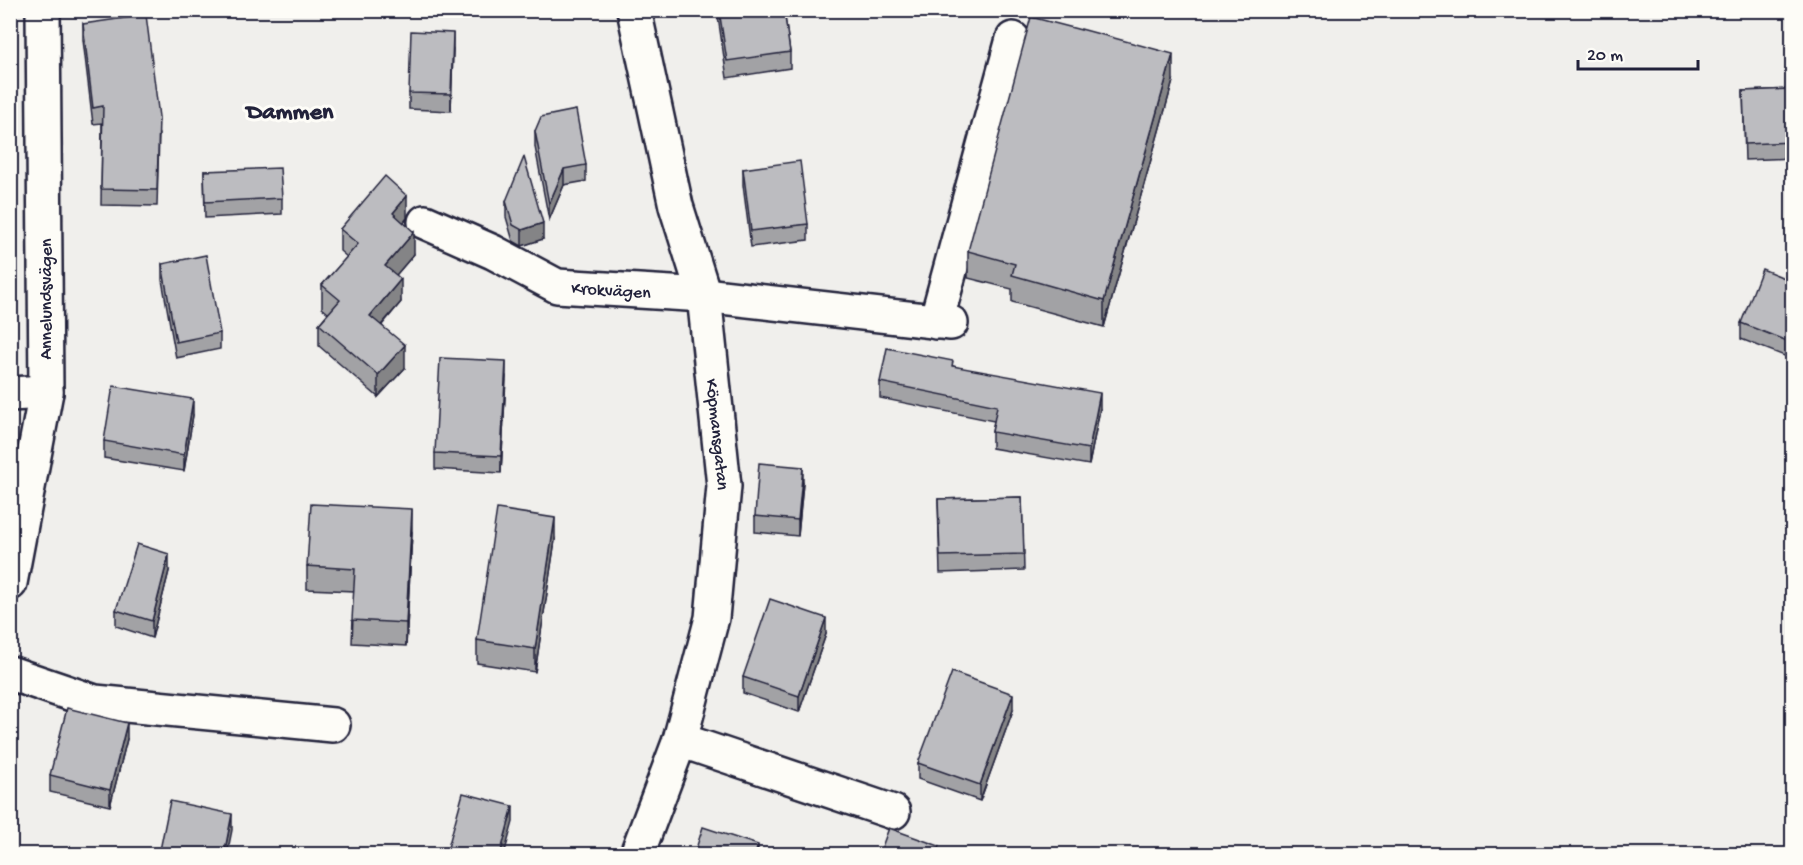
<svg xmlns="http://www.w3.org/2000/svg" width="1803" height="865" font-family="'Gochi Hand',sans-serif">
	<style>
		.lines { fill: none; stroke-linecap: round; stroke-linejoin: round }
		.street-casing { stroke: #22223b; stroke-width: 38 }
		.street { stroke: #fdfcf7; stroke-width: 33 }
		.wall { fill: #a2a2a5; stroke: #22223b; stroke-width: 1.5 }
		.shaded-wall { fill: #848486; stroke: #22223b; stroke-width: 1.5 }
		.building { fill: #bcbcc0; stroke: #22223b; stroke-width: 1.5 }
		.labels { text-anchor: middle; stroke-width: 6; stroke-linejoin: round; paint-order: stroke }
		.street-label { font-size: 18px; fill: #22223b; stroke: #fdfcf7 }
		.district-label { font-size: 24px; font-weight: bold; fill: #22223b; stroke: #fdfcf7 }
	</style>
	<rect width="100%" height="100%" fill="#f0efec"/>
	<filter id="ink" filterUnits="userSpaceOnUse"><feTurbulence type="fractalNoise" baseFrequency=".0167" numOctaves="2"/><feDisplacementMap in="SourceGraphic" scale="12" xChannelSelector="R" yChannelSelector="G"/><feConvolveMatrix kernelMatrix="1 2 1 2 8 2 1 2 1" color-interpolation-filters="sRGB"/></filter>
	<g filter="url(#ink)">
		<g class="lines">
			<g class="street-casing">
				<g id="street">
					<path id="s1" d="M 634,10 L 676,206 L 704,295 L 724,486 L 712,618 L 680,740 L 637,854"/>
					<path id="s2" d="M 425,222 L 493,252 L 557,286 L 704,295 L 951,323"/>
					<polyline points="936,322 1013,39"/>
					<polyline points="10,394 46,392"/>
					<polyline points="10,583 46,392 43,10"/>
					<polyline points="10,673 95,702 333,725"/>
					<polyline points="680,740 893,812"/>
				</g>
			</g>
			<use href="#street" class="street"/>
		</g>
		<g class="wall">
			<polygon points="717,10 784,10 790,52 790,68 727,78"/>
			<polygon points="83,24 159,134 157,206 101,205 102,123 93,124 83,40"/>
			<polygon points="453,49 451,111 409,109 409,93"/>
			<polygon points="1173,81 1104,327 1012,302 1012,289 968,278 968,251"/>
			<polygon points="1792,89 1792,158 1745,160 1743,91"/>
			<polygon points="535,131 586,165 586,181 564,185 549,220 535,147"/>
			<polygon points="743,169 808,224 808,240 751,247 743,185"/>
			<polygon points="204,171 282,198 282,214 205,218"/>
			<polygon points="506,201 543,239 522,246 513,241 506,217"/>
			<polygon points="407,218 404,223 414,254 396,275 401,302 382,325 405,368 378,397 319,346 319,324 328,313 322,308 322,285 347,257 340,251 340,229"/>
			<polygon points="162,264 220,333 220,349 176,358 162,280"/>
			<polygon points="1792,281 1792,359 1741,339 1741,323"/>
			<polygon points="953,366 1100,409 1089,465 992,448 992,432 994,421 880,398 880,382"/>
			<polygon points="506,377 501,473 435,469 435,453"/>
			<polygon points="193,415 184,471 104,458 104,441"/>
			<polygon points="803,483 798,536 755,532 755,516"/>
			<polygon points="1022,497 1024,570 940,573 938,499"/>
			<polygon points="412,532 406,646 352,643 354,591 307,589 307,566"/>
			<polygon points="555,540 535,672 477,663 477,640"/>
			<polygon points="169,571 152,638 116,626 116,610"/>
			<polygon points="826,634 799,712 743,693 743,677"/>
			<polygon points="1013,710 980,801 918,779 918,763"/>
			<polygon points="127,739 110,806 50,792 50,775"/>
		</g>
		<g class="shaded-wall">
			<polygon points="453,33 453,49 451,111 451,94"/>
			<polygon points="1173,54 1173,81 1104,327 1104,301"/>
			<polygon points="564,169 564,185 549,220 549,204"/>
			<polygon points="407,196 407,218 393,236 393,213"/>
			<polygon points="543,223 543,239 522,246 522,230"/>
			<polygon points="414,232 414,254 385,288 385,266"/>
			<polygon points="401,279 401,302 370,338 370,316"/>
			<polygon points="405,345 405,368 378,397 378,375"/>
			<polygon points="506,361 506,377 501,473 501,456"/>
			<polygon points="1100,393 1100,409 1089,465 1089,449"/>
			<polygon points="193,399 193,415 184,471 184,455"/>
			<polygon points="803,467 803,483 798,536 798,520"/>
			<polygon points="412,509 412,532 406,646 406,623"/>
			<polygon points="555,518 555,540 535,672 535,649"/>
			<polygon points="169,554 169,571 152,638 152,621"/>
			<polygon points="826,618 826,634 799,712 799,696"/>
			<polygon points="1013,694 1013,710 980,801 980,785"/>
			<polygon points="127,723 127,739 110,806 110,790"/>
			<polygon points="513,806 513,822 504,855 500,855"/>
			<polygon points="232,814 232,830 227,855 224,855"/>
			<polygon points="758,845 758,855 755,855"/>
		</g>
		<g class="building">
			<polygon points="719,10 784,10 790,52 727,61"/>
			<polygon points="146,15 159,117 157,190 101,189 103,106 93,108 83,24"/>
			<polygon points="1031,17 1081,30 1081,29 1173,54 1104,301 1012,275 1015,264 968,251"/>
			<polygon points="411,31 453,33 451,94 409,93"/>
			<polygon points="1792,89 1792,142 1745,144 1743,91"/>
			<polygon points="576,110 586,165 564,169 549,204 535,131 541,117"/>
			<polygon points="524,157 543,223 522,230 513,225 506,201"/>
			<polygon points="800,161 808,224 751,231 743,169"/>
			<polygon points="280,168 282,198 205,202 204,171"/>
			<polygon points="385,176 407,196 393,213 414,232 385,266 401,279 370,316 405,345 378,375 319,324 340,300 322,285 358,244 340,229"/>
			<polygon points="206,255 220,333 176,342 162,264"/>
			<polygon points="1762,269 1792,281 1792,343 1741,323"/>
			<polygon points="887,348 953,361 952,366 1100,393 1089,449 992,432 997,406 880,382"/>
			<polygon points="440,358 506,361 501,456 435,453"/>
			<polygon points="113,386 193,399 184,455 104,441"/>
			<polygon points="759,463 803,467 798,520 755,516"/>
			<polygon points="1022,497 1024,554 940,556 938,499"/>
			<polygon points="311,504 412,509 406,623 352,620 355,569 307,566"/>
			<polygon points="497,509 555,518 535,649 477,640"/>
			<polygon points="137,544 169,554 152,621 116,610"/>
			<polygon points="770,599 826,618 799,696 743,677"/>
			<polygon points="952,672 1013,694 980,785 918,763"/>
			<polygon points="67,708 127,723 110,790 50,775"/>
			<polygon points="463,793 513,806 500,855 446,855"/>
			<polygon points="170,801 232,814 224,855 159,855"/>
			<polygon points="703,827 758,845 755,855 694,855"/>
			<polygon points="889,828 939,846 936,855 879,855"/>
		</g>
	</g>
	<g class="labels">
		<g class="street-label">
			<text dy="6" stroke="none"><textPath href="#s2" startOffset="201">Krokvägen</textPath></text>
			<text transform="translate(45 299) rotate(-90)" y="6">Annelundsvägen</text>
			<text dy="6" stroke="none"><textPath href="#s1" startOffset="434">Köpmansgatan</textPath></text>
		</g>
		<g class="district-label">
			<text x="290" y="118">Dammen</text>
		</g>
	</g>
	<rect width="1803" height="865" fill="none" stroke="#fdfcf7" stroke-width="36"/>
	<rect x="18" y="18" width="1767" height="829" fill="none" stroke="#22223b" stroke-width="2" filter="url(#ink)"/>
	<path d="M1578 60v9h120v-9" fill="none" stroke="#22223b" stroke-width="3"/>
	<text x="1587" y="60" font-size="18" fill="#22223b" stroke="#fdfcf7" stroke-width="4.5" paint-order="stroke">20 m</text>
</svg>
